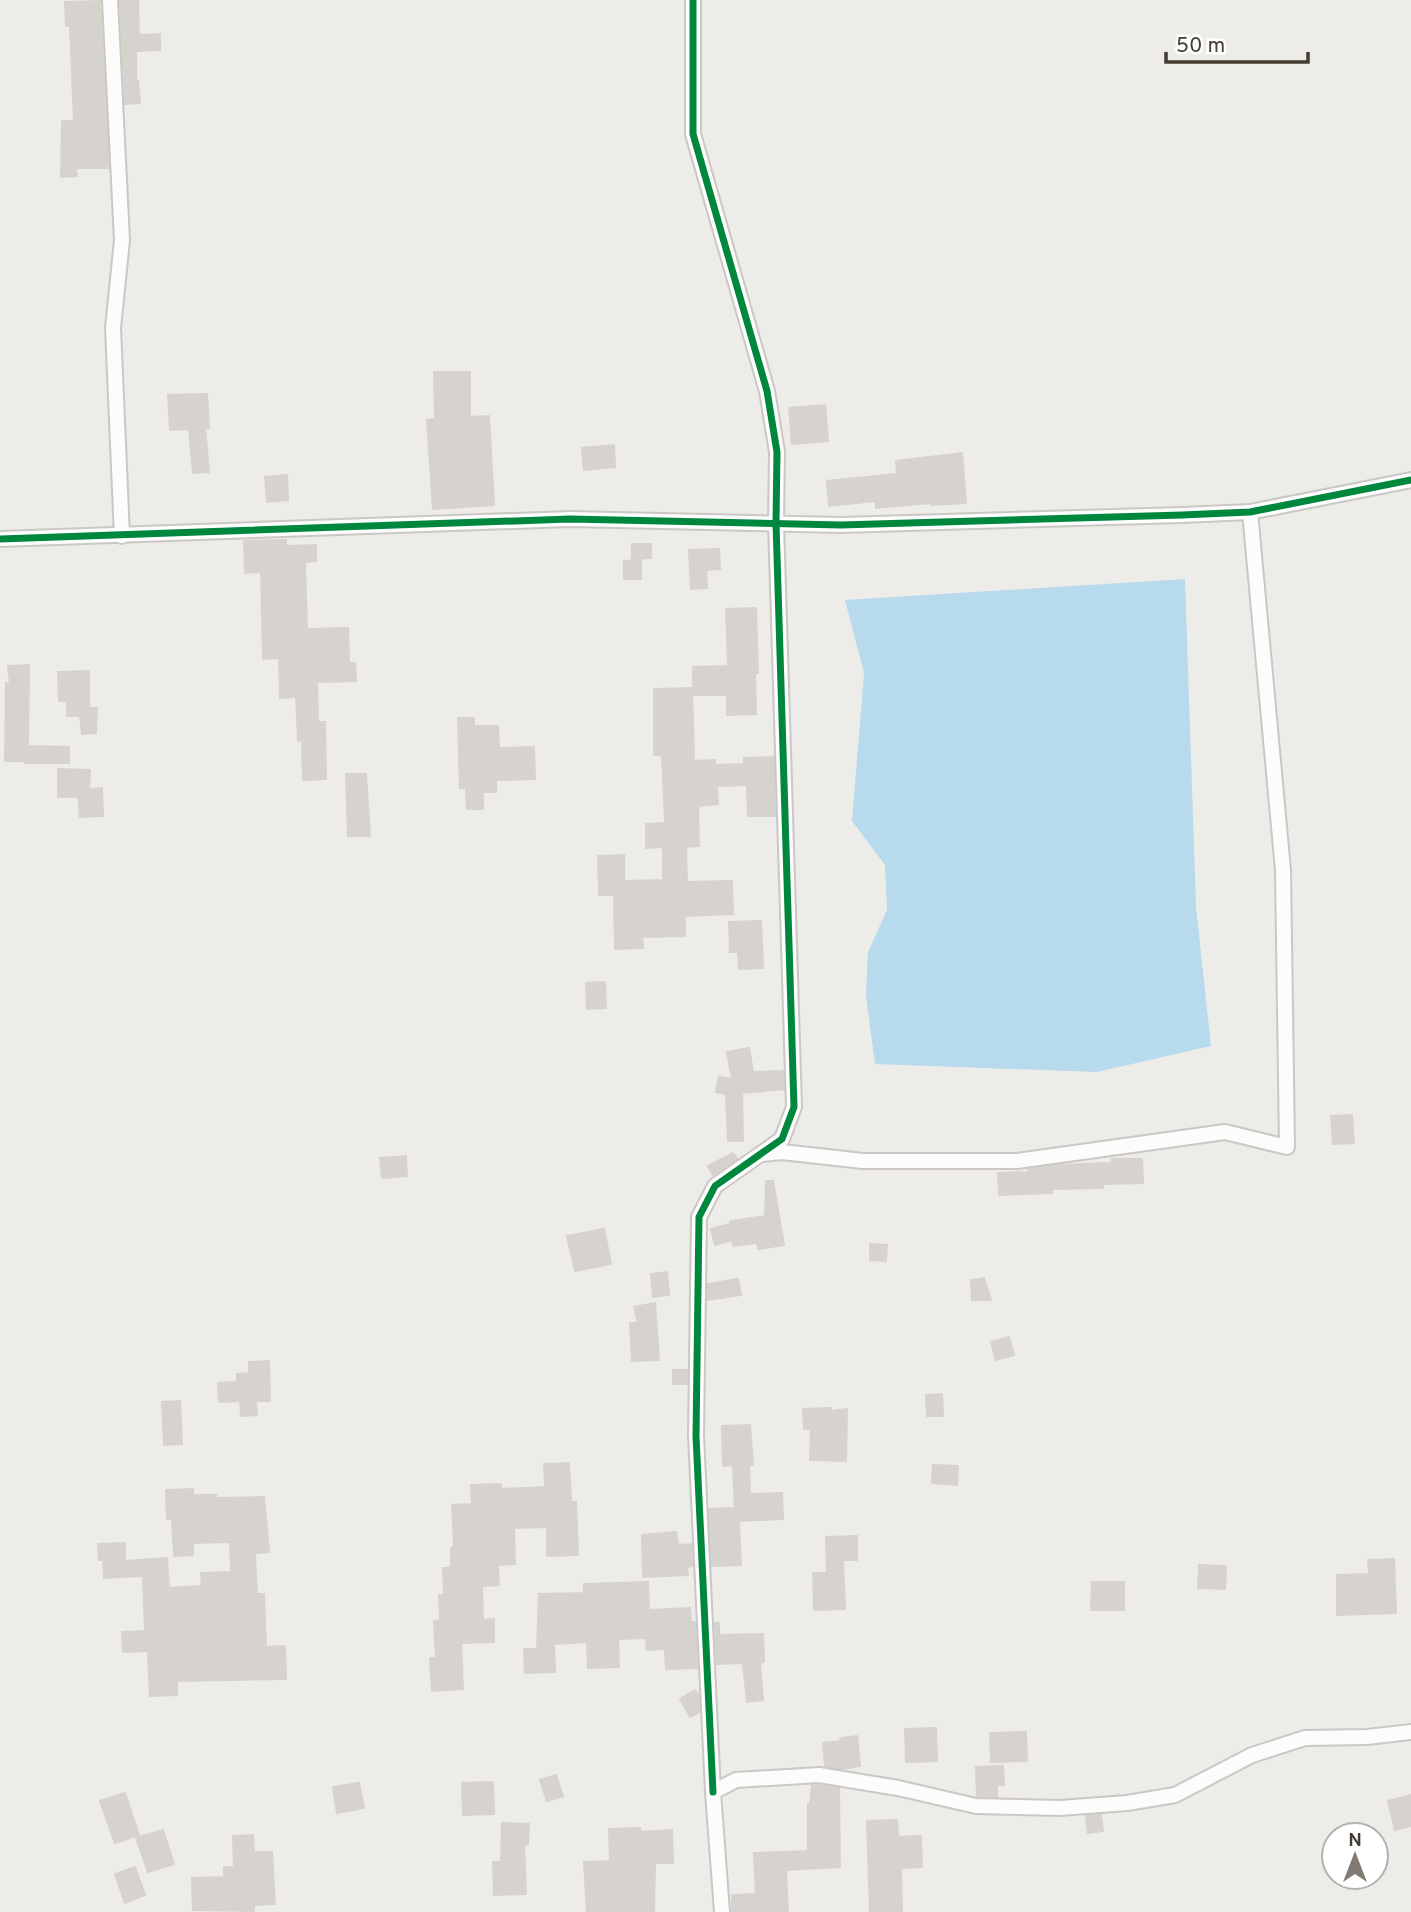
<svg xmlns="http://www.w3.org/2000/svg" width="1411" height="1912" font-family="Overpass,sans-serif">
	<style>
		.water { fill: #b7daed }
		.building { fill: #d6d3cf; stroke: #d6d3ce; stroke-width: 2 }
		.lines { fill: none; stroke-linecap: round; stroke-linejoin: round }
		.minor-casing { stroke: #cbc8c4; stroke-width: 18 }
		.minor { stroke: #fcfcfc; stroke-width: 14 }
		.cycleway-casing { stroke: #fff; stroke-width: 11 }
		.cycleway { stroke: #00873e; stroke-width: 7 }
	</style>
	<rect width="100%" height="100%" fill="#eeece8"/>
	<polygon class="water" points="1185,579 1196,907 1211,1046 1097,1072 875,1064 866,996 868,952 887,910 885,865 852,821 864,673 845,600"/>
	<g class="building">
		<polygon points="120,0 138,0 139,35 160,34 160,50 136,51 136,81 138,81 140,103 125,104"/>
		<polygon points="100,1 109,168 76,168 77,176 61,177 62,121 74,121 70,26 66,26 65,2"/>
		<polygon points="434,372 470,372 470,417 489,416 494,505 433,509 427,420 435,419"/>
		<polygon points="207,394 209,428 205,428 209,472 193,473 189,429 170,430 168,395"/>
		<polygon points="825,405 828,441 792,444 789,408"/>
		<polygon points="614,445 615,467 584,470 582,448"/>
		<polygon points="962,453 966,503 932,505 932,503 876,508 876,501 829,506 827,481 897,474 896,461"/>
		<polygon points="287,475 288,500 267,502 265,477"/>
		<polygon points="286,540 286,546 316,545 316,561 305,562 307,629 348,628 349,663 355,663 356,681 317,682 318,722 325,722 326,779 303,780 302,740 298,741 296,697 280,698 279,658 263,659 261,572 245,573 244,541"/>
		<polygon points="632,544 651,544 651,558 632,559"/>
		<polygon points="719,549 720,569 706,570 707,588 691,589 689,550"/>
		<polygon points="641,560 641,579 624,579 624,561"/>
		<polygon points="756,608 758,673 755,673 756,714 727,715 727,695 693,695 693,667 728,666 726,609"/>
		<polygon points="29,665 28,746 69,747 69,763 25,763 25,761 5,761 6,683 10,683 8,666"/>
		<polygon points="89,671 89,708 97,708 96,733 82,734 80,716 67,716 67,701 59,701 58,672"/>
		<polygon points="692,688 694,761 715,760 715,765 744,764 744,758 774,757 775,816 748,816 747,785 717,786 718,804 698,806 699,846 686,847 687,882 732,881 733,914 685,916 685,936 642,937 643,948 615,949 614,895 599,895 598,856 624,855 624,881 663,880 663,847 646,848 646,824 665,823 662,755 654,755 654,689"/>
		<polygon points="458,718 474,718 474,726 498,726 499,748 534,747 535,779 496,780 496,792 483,792 483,809 467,809 466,788 460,788"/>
		<polygon points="58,769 90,770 89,789 102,788 103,816 80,817 78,797 58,797"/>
		<polygon points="346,774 366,774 370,836 348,836"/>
		<polygon points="761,921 763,968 739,969 738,952 730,952 729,922"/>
		<polygon points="605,982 606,1008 587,1009 586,983"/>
		<polygon points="749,1048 753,1072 783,1071 784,1089 742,1093 743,1141 728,1141 726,1094 716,1092 719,1077 732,1079 727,1052"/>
		<polygon points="1352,1115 1354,1143 1333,1144 1331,1116"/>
		<polygon points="733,1153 737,1159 713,1175 708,1166"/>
		<polygon points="406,1156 407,1176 382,1178 380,1158"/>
		<polygon points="1112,1159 1142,1159 1143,1183 1103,1184 1103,1188 1052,1189 1052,1193 999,1195 998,1173 1028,1172 1028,1169 1056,1165 1112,1163"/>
		<polygon points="766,1181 773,1181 784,1245 758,1249 757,1243 733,1246 732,1240 715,1245 711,1229 730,1224 730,1221 765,1216"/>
		<polygon points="604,1229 611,1264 575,1271 567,1236"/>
		<polygon points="870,1244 887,1245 886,1261 870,1260"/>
		<polygon points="667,1272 669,1295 653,1297 651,1274"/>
		<polygon points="984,1278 991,1300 972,1300 971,1280"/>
		<polygon points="738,1279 741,1295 707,1300 708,1284"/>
		<polygon points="655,1303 659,1360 632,1361 630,1323 638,1323 634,1307"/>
		<polygon points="1009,1337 1014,1355 996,1360 991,1342"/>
		<polygon points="269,1361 270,1401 256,1401 257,1415 241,1416 240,1401 219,1402 218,1383 237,1382 237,1374 249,1373 249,1362"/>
		<rect x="673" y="1370" width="14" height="14"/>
		<polygon points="942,1394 943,1416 927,1416 926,1395"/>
		<polygon points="180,1401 182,1444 164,1445 162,1402"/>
		<polygon points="831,1408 831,1411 847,1409 846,1461 810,1460 811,1429 804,1429 803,1409"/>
		<polygon points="750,1425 753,1465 749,1465 750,1494 782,1493 783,1519 739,1521 741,1565 712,1566 709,1509 735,1508 733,1465 723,1466 722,1426"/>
		<polygon points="569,1463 571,1502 576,1502 578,1555 547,1556 547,1527 514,1528 515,1564 498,1565 499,1585 482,1586 483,1620 494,1619 494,1642 461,1643 463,1689 432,1691 430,1658 436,1658 434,1621 440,1620 439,1595 444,1595 443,1568 451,1568 451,1548 454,1548 452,1505 472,1504 471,1485 501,1484 501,1489 545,1487 544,1464"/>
		<polygon points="933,1465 958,1466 957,1485 932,1483"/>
		<polygon points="193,1489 193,1495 216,1495 216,1498 264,1497 269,1552 255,1553 257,1594 264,1594 266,1647 285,1646 286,1679 177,1681 177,1695 150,1696 148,1651 123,1652 122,1632 145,1631 143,1576 104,1578 103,1560 99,1560 98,1544 125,1543 125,1561 167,1558 169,1588 202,1586 201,1573 231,1572 230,1542 193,1543 193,1555 174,1556 172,1519 167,1519 166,1490"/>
		<polygon points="676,1532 678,1545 692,1544 693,1566 687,1567 688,1575 643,1577 642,1535"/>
		<polygon points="857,1536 857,1560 843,1560 845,1609 814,1610 813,1573 827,1573 826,1537"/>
		<polygon points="1394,1559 1396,1613 1337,1615 1337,1575 1369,1574 1368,1560"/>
		<polygon points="1199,1565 1226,1566 1225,1589 1198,1588"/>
		<polygon points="648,1582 649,1610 690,1608 691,1622 695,1622 697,1668 666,1669 665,1649 647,1650 646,1638 618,1639 619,1667 588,1668 587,1642 554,1644 555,1672 525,1673 524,1649 537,1649 539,1594 584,1593 584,1584"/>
		<polygon points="1092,1582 1124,1582 1124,1610 1091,1610"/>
		<polygon points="715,1623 719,1623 719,1635 763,1634 764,1662 760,1663 763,1700 747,1702 743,1663 717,1664"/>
		<polygon points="695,1690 699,1696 700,1712 690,1717 680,1699"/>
		<polygon points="936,1728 937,1761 906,1762 905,1729"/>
		<polygon points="1026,1732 1027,1761 991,1762 990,1733"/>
		<polygon points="857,1736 860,1766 841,1769 825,1766 823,1743 841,1741 840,1738"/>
		<polygon points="1003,1766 1004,1785 997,1785 997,1797 977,1796 976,1767"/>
		<polygon points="556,1775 563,1796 547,1801 540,1780"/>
		<polygon points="493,1782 494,1814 463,1815 462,1783"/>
		<polygon points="359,1783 364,1808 337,1813 333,1787"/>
		<polygon points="812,1785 839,1788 840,1867 786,1870 788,1912 732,1912 732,1895 756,1894 754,1853 808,1851 808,1804 810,1804"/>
		<polygon points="125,1793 139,1835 115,1843 100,1801"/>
		<polygon points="1411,1795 1411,1826 1395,1830 1388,1801"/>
		<polygon points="1101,1815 1103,1831 1088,1833 1086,1816"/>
		<polygon points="897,1820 898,1837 921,1836 922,1867 901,1868 902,1912 870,1912 867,1821"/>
		<polygon points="502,1823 529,1824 528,1844 524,1844 526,1894 494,1895 493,1862 501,1862"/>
		<polygon points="640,1828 641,1832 672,1830 673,1863 655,1863 654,1912 587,1912 584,1862 610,1861 609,1829"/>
		<polygon points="163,1830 174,1864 148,1872 136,1838"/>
		<polygon points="253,1835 254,1852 272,1852 275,1904 254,1905 254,1911 193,1910 192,1878 224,1877 224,1867 234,1867 233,1836"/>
		<polygon points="135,1867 145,1895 125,1903 115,1874"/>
	</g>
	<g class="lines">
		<g class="minor-casing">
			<g id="minor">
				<polyline points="110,0 122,240 113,328 122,536"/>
				<polyline points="693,0 693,134 767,391 777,452 776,523 794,1107 782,1139 715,1186 699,1217 696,1436 713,1792"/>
				<polyline points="0,539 570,519 841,525 1182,515 1250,512 1411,480"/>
				<polyline points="761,1154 782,1152 863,1161 1017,1161 1225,1132 1287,1147 1283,870 1250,512"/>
				<polyline points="722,1912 713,1792 736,1780 819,1775 898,1788 976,1806 1060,1808 1127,1803 1175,1795 1252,1755 1305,1738 1367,1737 1411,1732"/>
			</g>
		</g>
		<use href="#minor" class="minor"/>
		<g class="cycleway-casing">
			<g id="cycleway">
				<polyline points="693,0 693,134 767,391 777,452 776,523 794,1107 782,1139 715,1186 699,1217 696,1436 713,1792"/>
				<polyline points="0,539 570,519 841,525 1182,515 1250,512 1411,480"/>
			</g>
		</g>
		<use href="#cycleway" class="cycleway"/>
	</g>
	<g transform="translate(1355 1856)"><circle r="33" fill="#ffffff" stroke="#b4b1ae" stroke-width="2"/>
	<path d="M0-5L12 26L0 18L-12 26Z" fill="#807a73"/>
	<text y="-10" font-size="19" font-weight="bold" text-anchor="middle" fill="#443d34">N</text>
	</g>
	<path d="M1166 52v10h142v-10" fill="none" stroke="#443d34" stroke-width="3.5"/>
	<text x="1176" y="52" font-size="21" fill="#443d34" stroke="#ffffff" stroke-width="5" paint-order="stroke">50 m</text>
</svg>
